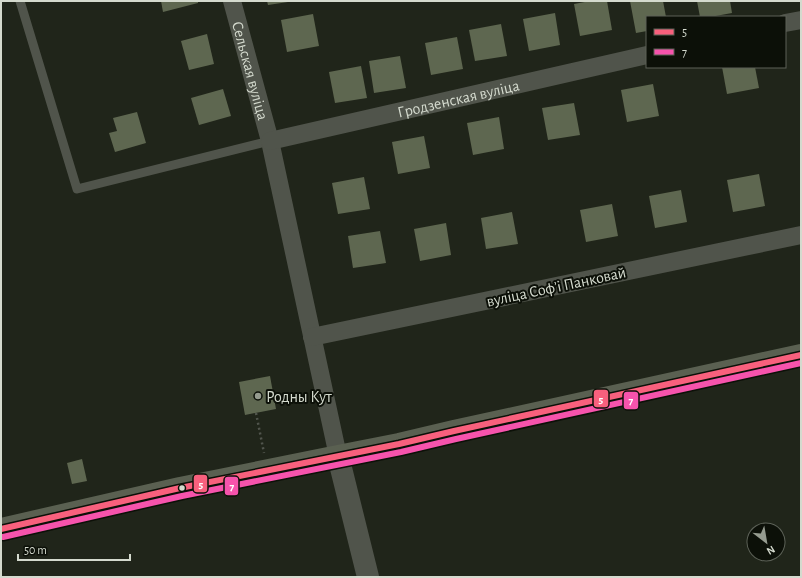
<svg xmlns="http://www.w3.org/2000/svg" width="802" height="578" font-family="'Alegreya Sans',sans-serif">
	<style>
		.building { fill: #5e6750 }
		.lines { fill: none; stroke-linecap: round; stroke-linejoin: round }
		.path { stroke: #51554d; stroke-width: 2.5; stroke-dasharray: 2 3; stroke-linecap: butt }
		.service { stroke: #50544b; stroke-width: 9 }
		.minor { stroke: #50544b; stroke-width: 18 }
		.tertiary { stroke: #50544b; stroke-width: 22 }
		.primary { stroke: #5a6051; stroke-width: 22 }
		.bus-1-casing { stroke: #0c1008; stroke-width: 9 }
		.bus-2-casing { stroke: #0c1008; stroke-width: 9 }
		.bus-1 { stroke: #f8607d; stroke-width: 6 }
		.bus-2 { stroke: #f653ac; stroke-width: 6 }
		.poi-dot { fill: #959b8f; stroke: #0c1008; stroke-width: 1.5 }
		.bus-dot { fill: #d4dace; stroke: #0c1008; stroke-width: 1.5 }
		.labels { text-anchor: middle; stroke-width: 4; stroke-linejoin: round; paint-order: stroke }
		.street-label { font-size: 16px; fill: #d4dace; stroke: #0c1008 }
		.poi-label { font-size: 16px; fill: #d4dace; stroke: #0c1008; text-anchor: start }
		.line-badge { stroke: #0c1008; stroke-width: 1.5 }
		.badge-label { font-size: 11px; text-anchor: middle; font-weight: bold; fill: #fff }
	</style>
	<rect width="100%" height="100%" fill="#20251a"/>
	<g class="building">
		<polygon points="161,1 198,1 198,3 163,12"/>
		<polygon points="267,1 288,1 288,2 268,5"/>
		<polygon points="590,1 607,1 612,30 580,36 574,4"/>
		<polygon points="630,1 663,1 666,17 647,17 647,31 636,33"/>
		<polygon points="697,1 730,1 732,13 710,17 700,17"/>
		<polygon points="555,13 560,45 529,51 523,19"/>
		<polygon points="313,14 319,46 287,52 281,20"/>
		<polygon points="501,24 507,56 475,61 469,30"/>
		<polygon points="207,34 214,64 189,70 181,41"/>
		<polygon points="457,37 463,69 431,75 425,43"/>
		<polygon points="400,56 406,88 374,93 369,61"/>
		<polygon points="361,66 367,98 335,103 329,72"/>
		<polygon points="722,67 755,67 759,88 727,94"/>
		<polygon points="653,84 659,116 627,122 621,90"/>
		<polygon points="223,89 231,116 199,125 191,98"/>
		<polygon points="574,103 580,135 548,140 542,108"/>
		<polygon points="137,112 146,143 115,152 109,133 117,131 113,118"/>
		<polygon points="499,117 504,149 473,155 467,123"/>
		<polygon points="424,136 430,168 398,174 392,142"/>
		<polygon points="759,174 765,206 733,212 727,180"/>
		<polygon points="364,177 370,209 338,214 332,183"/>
		<polygon points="681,190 687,222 655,228 649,196"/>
		<polygon points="612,204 618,236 586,242 580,210"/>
		<polygon points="512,212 518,244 486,249 481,218"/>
		<polygon points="446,223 451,255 420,261 414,229"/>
		<polygon points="380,231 386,263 353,268 348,236"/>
		<polygon points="270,376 276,409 245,415 239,382"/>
		<polygon points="82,459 87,481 72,484 67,463"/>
	</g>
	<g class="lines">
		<polyline class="path" points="256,413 264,453"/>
		<polyline class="service" points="20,1 77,189 270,141"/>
		<g class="minor">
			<path id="s1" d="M 232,1 L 270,141 L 338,456"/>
			<polyline points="785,23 801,20"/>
			<path id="s2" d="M 270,141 L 647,55"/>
			<polyline points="312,337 801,235"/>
		</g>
		<polyline class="tertiary" points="338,456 368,577"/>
		<polyline class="primary" points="1,529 180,488 338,456 399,444 454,431 801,355"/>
		<g class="bus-1-casing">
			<polyline id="bus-1" points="1,529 180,488 399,444 454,431 801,355"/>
		</g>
		<g class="bus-2-casing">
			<polyline id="bus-2" points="3,537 182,496 401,452 456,439 801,363"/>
		</g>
		<use href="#bus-1" class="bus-1"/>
		<use href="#bus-2" class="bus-2"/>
	</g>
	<circle class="poi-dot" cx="258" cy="396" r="4"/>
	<circle class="bus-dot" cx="182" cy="488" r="3.5"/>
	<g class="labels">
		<g class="street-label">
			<text dy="6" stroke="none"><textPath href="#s1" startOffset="72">Сельская вуліца</textPath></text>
			<text dy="6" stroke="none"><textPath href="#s2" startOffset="193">Гродзенская вуліца</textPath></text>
			<text transform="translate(556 286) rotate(-12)" y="6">вуліца Софʼі Панковай</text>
		</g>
		<g class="poi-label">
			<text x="266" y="402">Родны Кут</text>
		</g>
	</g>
	<g class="line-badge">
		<rect x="593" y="389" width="16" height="19" rx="4" fill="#f8607d"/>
		<rect x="623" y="391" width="16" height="19" rx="4" fill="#f653ac"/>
		<rect x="193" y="474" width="15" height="19" rx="4" fill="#f8607d"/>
		<rect x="224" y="476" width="15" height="20" rx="4" fill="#f653ac"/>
	</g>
	<g class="badge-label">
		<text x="601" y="403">5</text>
		<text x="631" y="404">7</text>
		<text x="201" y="488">5</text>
		<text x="232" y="490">7</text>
	</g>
	<rect width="802" height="578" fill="none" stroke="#d4dace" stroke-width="4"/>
	<rect x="646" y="16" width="140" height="52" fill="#0c1008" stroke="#5c6157"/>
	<rect x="654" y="29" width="20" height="6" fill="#f8607d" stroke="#5c6157"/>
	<text x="682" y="36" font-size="12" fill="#d4dace">5</text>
	<rect x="654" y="49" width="20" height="6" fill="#f653ac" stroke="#5c6157"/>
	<text x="682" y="56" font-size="12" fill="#d4dace">7</text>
	<g transform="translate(766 542) rotate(149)"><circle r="19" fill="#0c1008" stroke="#5c6157"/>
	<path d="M0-3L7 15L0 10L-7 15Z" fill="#959b8f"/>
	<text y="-6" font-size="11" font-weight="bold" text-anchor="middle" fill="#d4dace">N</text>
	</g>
	<path d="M18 554v6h112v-6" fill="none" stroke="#d4dace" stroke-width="2"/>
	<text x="24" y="554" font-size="12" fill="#d4dace" stroke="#0c1008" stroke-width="3" paint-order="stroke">50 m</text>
</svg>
